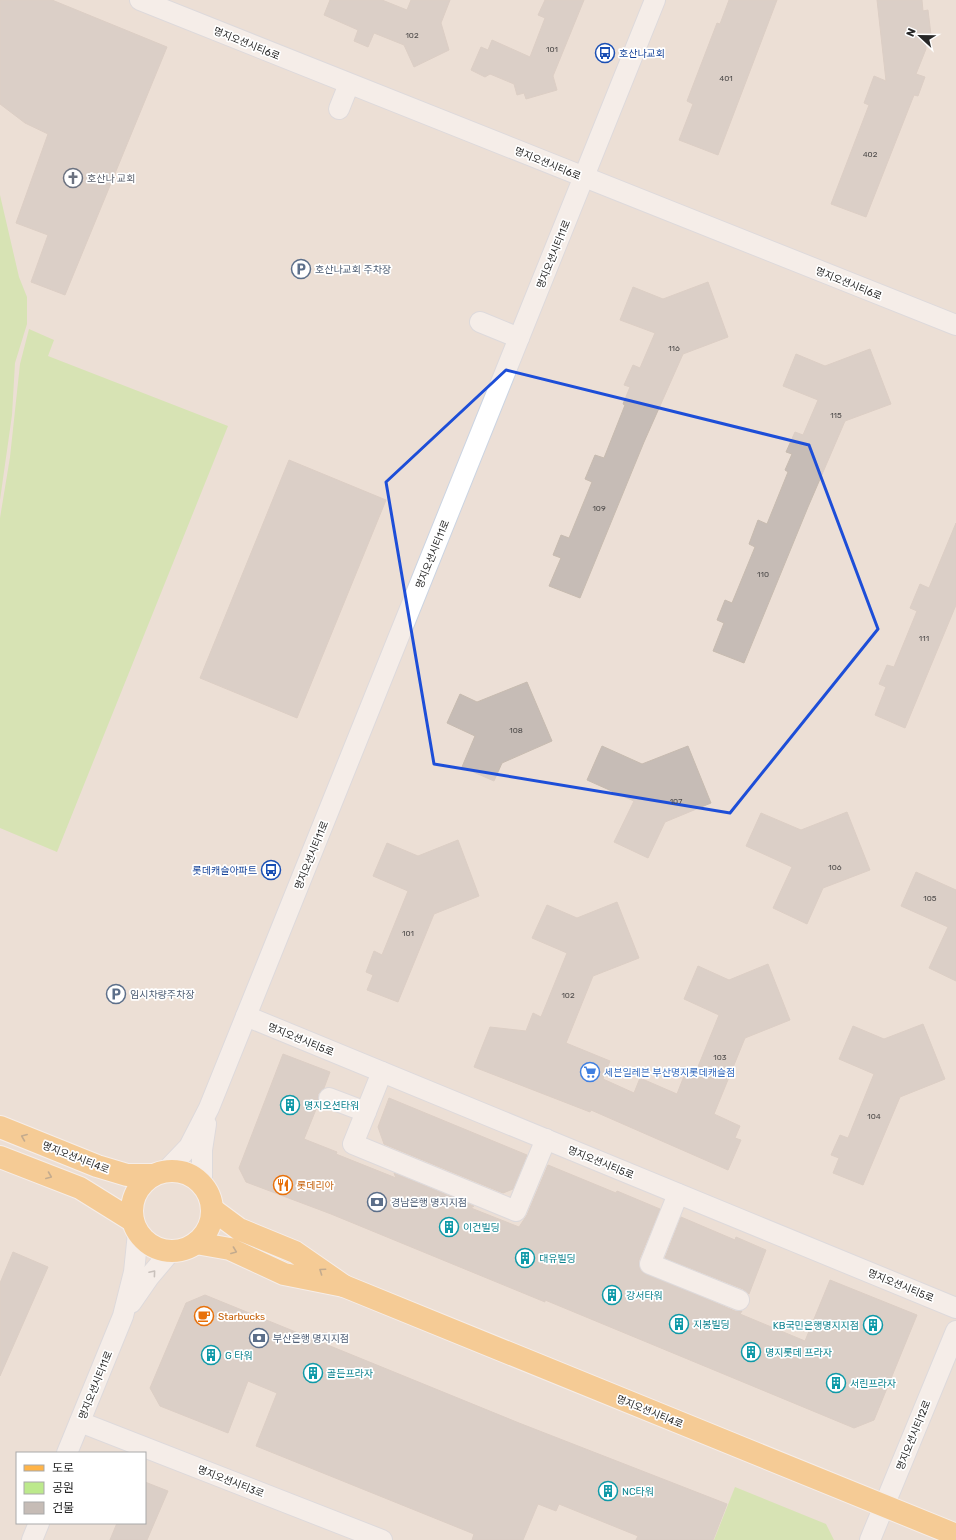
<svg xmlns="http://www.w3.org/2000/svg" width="956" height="1540" font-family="Rubik,'Noto Sans KR',sans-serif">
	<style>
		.green { fill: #bce98c }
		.building { fill: #c6bcb6; stroke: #c7bbb0 }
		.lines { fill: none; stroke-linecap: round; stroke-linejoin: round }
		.minor-casing { stroke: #cbd4e2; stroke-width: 22 }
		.major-casing { stroke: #fff; stroke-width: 24 }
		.minor { stroke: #fff; stroke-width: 20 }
		.major { stroke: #ffb448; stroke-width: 22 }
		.oneway { stroke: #936e38 }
		.oneway2 { stroke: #9e9e9e }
		.marked { fill: none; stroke: #1d4ed8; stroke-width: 3; stroke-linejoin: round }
		.labels { text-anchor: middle; stroke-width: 3.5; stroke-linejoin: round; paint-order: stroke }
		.number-label { font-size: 8px; fill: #4f4c4b }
		.street-label { font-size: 10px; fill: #272727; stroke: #fff }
		.transit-label { font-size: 10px; fill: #164399; stroke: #fff; text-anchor: start }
		.worship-label { font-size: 10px; fill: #5b616d; stroke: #fff; text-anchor: start }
		.service-label { font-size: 10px; fill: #4e5e75; stroke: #fff; text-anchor: start }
		.shop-label { font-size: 10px; fill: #366cbe; stroke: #fff; text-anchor: start }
		.culture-label { font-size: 10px; fill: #0d838f; stroke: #fff; text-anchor: start }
		.food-label { font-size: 10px; fill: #c56008; stroke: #fff; text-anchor: start }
	</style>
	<rect width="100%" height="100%" fill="#ecdfd6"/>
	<g class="green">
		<polygon points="0,195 19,277 27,297 27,324 15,363 12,415 0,500"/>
		<polygon points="29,329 54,340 48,356 228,426 57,852 0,828 0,518 10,457 20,364"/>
		<polygon points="735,1487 826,1524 834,1540 714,1540"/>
	</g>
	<g class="building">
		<polygon points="0,0 52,0 167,47 65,295 31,282 48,235 16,223 48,134 25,123 0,104"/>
		<polygon points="330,0 382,0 407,10 411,0 450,0 441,23 449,50 414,67 404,45 374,33 368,47 354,41 358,30 324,15"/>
		<polygon points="545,0 584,0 553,76 557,90 526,99 524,93 517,95 514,84 490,74 485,77 471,70 481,47 488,50 492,40 530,57 545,18 538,15"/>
		<polygon points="729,0 777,0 718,155 679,140 693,104 687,101 717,23 720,24"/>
		<polygon points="877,0 922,0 923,11 928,10 931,35 925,35 926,49 916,74 925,77 918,96 914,95 866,217 831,204 869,105 864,103 874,76 886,81"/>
		<polygon points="708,282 728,337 683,354 644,442 580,598 549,586 561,558 553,555 561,535 569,538 592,482 585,479 595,455 604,458 625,405 623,404 630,387 624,385 633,365 640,368 655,333 620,320 633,287 663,299"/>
		<polygon points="870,349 891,404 845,421 808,507 744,663 713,651 724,623 717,620 725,600 732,603 755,547 749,544 758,520 767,524 788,472 785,470 792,454 786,452 795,432 803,435 818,400 783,386 796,354 825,366"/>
		<polygon points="289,460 386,500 297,718 200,678"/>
		<polygon points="956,523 956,605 905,728 875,715 886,687 879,684 887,665 894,667 917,611 910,608 920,584 929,588"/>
		<polygon points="527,682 552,741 502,763 494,781 462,767 475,736 447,723 460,694 477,702"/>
		<polygon points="602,746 642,764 688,746 711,803 665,822 648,858 614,842 634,801 587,780"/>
		<polygon points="847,812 870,870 823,888 807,924 773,908 792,867 746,846 761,813 801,830"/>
		<polygon points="458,840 479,896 434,914 398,1002 367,990 373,975 366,972 374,951 382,955 408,891 373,876 387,843 418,856"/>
		<polygon points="916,872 956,890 956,981 929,968 948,927 901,906"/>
		<polygon points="617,902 639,958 593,976 566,1043 610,1061 603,1079 634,1093 640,1078 677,1094 684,1076 693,1079 719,1015 684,999 698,966 729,980 768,964 790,1020 745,1038 714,1114 740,1126 735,1138 741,1140 728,1170 591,1110 590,1112 474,1067 490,1027 526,1031 533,1013 541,1017 567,953 532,938 547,905 577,918"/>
		<polygon points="923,1024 945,1079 900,1097 863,1185 833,1173 839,1158 831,1155 840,1135 848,1138 874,1074 839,1059 853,1026 884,1039"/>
		<polygon points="283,1054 330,1072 324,1088 318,1094 319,1102 304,1139 337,1152 336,1154 396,1178 394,1173 474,1206 471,1208 519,1227 527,1215 548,1165 616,1193 617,1191 660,1209 639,1260 639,1266 641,1271 735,1311 742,1311 740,1314 805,1341 830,1280 917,1315 874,1420 854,1428 545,1300 545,1302 331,1214 246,1182 239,1168"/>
		<polygon points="389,1098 527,1155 513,1189 503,1193 384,1144 378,1127"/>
		<polygon points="681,1217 735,1240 736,1237 766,1250 749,1294 743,1289 665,1258"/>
		<polygon points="13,1252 48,1267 0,1376 0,1283"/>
		<polygon points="205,1295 519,1423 727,1504 713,1540 636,1540 638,1536 559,1504 556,1511 538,1504 523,1540 472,1540 474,1534 256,1446 277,1393 248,1381 228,1433 160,1406 150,1388 186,1303"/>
		<polygon points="145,1482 168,1491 147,1540 110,1540 117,1523 145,1523"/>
	</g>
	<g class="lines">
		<g class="minor-casing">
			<g id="minor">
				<polyline points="140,0 956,325"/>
				<polyline points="339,109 349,84"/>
				<polyline points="480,322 519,338"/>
				<polyline points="246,1016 956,1308"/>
				<polyline points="382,1072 353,1144 516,1211 546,1139"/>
				<polyline points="329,1098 366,1112"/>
				<polyline points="166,1171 189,1147 209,1108 655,0"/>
				<polyline points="202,1185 202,1150 206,1124"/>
				<polyline points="678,1194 650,1264 739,1300"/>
				<polyline points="131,1303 149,1277 171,1251"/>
				<polyline points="80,1422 382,1540"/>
				<polyline points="67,1453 123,1316 134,1272 138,1233"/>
				<polyline points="32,1540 39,1523"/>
				<polyline points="870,1540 956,1331"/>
			</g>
		</g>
		<g class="major-casing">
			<g id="major">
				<polyline points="0,1127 97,1166 127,1175 153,1175"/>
				<polyline points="0,1157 80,1188 133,1221"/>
				<circle cx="172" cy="1211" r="40"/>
				<polyline points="196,1243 230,1249 284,1274 344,1286 295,1252 239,1229 212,1209"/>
				<polyline points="344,1286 956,1535"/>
			</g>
		</g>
		<use href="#minor" class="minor"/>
		<use href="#major" class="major"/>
	</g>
	<defs><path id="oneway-chevron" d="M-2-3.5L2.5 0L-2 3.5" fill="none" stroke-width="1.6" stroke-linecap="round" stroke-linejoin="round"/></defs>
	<g class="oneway">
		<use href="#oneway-chevron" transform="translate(24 1137) rotate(-158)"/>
		<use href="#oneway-chevron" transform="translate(49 1176) rotate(22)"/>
		<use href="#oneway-chevron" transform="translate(234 1251) rotate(21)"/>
		<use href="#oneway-chevron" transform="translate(322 1271) rotate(-145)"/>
	</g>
	<use class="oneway2" href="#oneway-chevron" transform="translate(153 1273) rotate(-50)"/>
	<path d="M0 0H956V1540H0ZM 506,370 L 809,445 L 878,629 L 730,813 L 434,764 L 386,482 Z" fill="#ecdfd6" fill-opacity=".55" fill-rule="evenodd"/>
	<path class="marked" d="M 506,370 L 809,445 L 878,629 L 730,813 L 434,764 L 386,482 Z"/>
	<defs>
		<g id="bus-ring" transform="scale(1)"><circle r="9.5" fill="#fff" stroke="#1a4fb4" stroke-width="1.5"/><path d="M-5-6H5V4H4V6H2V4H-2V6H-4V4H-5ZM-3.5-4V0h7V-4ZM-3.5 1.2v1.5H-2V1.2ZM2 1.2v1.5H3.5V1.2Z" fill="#1a4fb4"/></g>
		<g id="church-ring" transform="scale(1)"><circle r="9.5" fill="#fff" stroke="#6b7280" stroke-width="1.5"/><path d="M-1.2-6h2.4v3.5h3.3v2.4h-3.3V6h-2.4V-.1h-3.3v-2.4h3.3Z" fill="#6b7280"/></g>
		<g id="parking-ring" transform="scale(1)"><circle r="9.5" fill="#fff" stroke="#5c6f8a" stroke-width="1.5"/><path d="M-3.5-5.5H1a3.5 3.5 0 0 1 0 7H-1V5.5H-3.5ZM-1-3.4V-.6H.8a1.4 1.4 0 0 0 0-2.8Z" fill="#5c6f8a"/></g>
		<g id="supermarket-ring" transform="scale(1)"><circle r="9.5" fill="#fff" stroke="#3f7fe0" stroke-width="1.5"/><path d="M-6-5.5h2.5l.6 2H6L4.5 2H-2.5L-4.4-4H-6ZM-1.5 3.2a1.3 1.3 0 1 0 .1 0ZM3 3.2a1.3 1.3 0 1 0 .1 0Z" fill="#3f7fe0"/></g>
		<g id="building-ring" transform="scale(1)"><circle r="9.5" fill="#fff" stroke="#0f9aa8" stroke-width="1.5"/><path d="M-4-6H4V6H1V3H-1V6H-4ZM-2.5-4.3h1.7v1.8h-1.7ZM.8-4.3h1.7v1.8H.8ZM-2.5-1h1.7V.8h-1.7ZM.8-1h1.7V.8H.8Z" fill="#0f9aa8"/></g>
		<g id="restaurant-ring" transform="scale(1)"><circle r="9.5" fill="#fff" stroke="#e8710a" stroke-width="1.5"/><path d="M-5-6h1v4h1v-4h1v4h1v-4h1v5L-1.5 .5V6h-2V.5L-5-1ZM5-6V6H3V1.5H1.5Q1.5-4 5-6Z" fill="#e8710a"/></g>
		<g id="bank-ring" transform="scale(1)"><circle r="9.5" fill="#fff" stroke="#5c6f8a" stroke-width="1.5"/><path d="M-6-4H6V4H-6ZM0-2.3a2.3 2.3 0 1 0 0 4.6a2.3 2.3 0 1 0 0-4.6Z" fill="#5c6f8a"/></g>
		<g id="cafe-ring" transform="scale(1)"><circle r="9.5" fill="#fff" stroke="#e8710a" stroke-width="1.5"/><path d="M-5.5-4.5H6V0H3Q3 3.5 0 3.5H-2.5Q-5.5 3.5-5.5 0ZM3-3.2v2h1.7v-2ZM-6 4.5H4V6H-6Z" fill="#e8710a"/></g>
	</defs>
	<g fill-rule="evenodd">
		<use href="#bus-ring" x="605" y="53"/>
		<use href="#church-ring" x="73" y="178"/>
		<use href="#parking-ring" x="301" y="269"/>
		<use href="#bus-ring" x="271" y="870"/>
		<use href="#parking-ring" x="116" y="994"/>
		<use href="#supermarket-ring" x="590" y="1072"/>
		<use href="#building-ring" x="290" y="1105"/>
		<use href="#restaurant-ring" x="283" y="1185"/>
		<use href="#bank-ring" x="377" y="1202"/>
		<use href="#building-ring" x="449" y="1227"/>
		<use href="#building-ring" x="525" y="1258"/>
		<use href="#building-ring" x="612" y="1295"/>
		<use href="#cafe-ring" x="204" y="1316"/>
		<use href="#building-ring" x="679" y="1324"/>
		<use href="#building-ring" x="873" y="1325"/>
		<use href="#bank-ring" x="259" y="1338"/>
		<use href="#building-ring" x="751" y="1352"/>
		<use href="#building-ring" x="211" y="1355"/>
		<use href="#building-ring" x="313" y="1373"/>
		<use href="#building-ring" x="836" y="1383"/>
		<use href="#building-ring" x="608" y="1491"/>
	</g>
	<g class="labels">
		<g class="number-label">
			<text x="412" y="38">102</text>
			<text x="552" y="52">101</text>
			<text x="726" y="81">401</text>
			<text x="870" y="157">402</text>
			<text x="674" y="351">116</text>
			<text x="836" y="418">115</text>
			<text x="599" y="511">109</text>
			<text x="763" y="577">110</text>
			<text x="924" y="641">111</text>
			<text x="516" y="733">108</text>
			<text x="676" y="804">107</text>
			<text x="835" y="870">106</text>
			<text x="930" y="901">105</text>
			<text x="408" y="936">101</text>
			<text x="568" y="998">102</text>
			<text x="720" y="1060">103</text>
			<text x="874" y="1119">104</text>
		</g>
		<g class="street-label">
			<text transform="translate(247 43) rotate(22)" y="4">명지오션시티6로</text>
			<text transform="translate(548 163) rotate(22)" y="4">명지오션시티6로</text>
			<text transform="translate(553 254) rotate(-68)" y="4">명지오션시티11로</text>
			<text transform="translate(849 283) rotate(22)" y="4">명지오션시티6로</text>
			<text transform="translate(432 554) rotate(-68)" y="4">명지오션시티11로</text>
			<text transform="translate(311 855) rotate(-68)" y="4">명지오션시티11로</text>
			<text transform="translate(301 1039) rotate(22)" y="4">명지오션시티5로</text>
			<text transform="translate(76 1157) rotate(21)" y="4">명지오션시티4로</text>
			<text transform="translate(601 1162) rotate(22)" y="4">명지오션시티5로</text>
			<text transform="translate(901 1285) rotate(22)" y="4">명지오션시티5로</text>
			<text transform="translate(95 1385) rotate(-68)" y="4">명지오션시티11로</text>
			<text transform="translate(650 1411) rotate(22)" y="4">명지오션시티4로</text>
			<text transform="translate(913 1435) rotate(-68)" y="4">명지오션시티12로</text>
			<text transform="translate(231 1481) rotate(21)" y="4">명지오션시티3로</text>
		</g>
		<g class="transit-label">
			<text x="619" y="57">호산나교회</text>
			<text x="257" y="874" text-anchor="end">롯데캐슬아파트</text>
		</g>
		<g class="worship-label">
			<text x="87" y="182">호산나 교회</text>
		</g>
		<g class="service-label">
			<text x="315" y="273">호산나교회 주차장</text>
			<text x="130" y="998">임시차량주차장</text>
			<text x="391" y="1206">경남은행 명지지점</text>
			<text x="273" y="1342">부산은행 명지지점</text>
		</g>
		<g class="shop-label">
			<text x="604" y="1076">세븐일레븐 부산명지롯데캐슬점</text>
		</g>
		<g class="culture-label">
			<text x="304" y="1109">명지오션타워</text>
			<text x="463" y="1231">이건빌딩</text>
			<text x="539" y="1262">대유빌딩</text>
			<text x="626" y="1299">강서타워</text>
			<text x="693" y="1328">지봉빌딩</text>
			<text x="859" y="1329" text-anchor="end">KB국민은행명지지점</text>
			<text x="765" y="1356">명지롯데 프라자</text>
			<text x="225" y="1359">G 타워</text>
			<text x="327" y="1377">골든프라자</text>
			<text x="850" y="1387">서린프라자</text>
			<text x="622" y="1495">NC타워</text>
		</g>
		<g class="food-label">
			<text x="297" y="1189">롯데리아</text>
			<text x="218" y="1320">Starbucks</text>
		</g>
	</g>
	<rect x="16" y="1452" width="130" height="72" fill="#ffffff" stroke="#a9a9a9"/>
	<rect x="24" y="1465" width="20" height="6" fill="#ffb448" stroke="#a9a9a9"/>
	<text x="52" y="1472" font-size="12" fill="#272727">도로</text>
	<rect x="24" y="1482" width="20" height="12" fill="#bce98c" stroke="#a9a9a9"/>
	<text x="52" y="1492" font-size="12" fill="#272727">공원</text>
	<rect x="24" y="1502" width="20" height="12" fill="#c6bcb6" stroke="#a9a9a9"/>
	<text x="52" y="1512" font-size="12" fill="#272727">건물</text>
	<g transform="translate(920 36) rotate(292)" stroke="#ffffff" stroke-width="3" paint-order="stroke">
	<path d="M0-3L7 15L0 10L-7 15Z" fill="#272727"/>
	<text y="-6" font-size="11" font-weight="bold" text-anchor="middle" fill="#272727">N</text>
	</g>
</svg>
